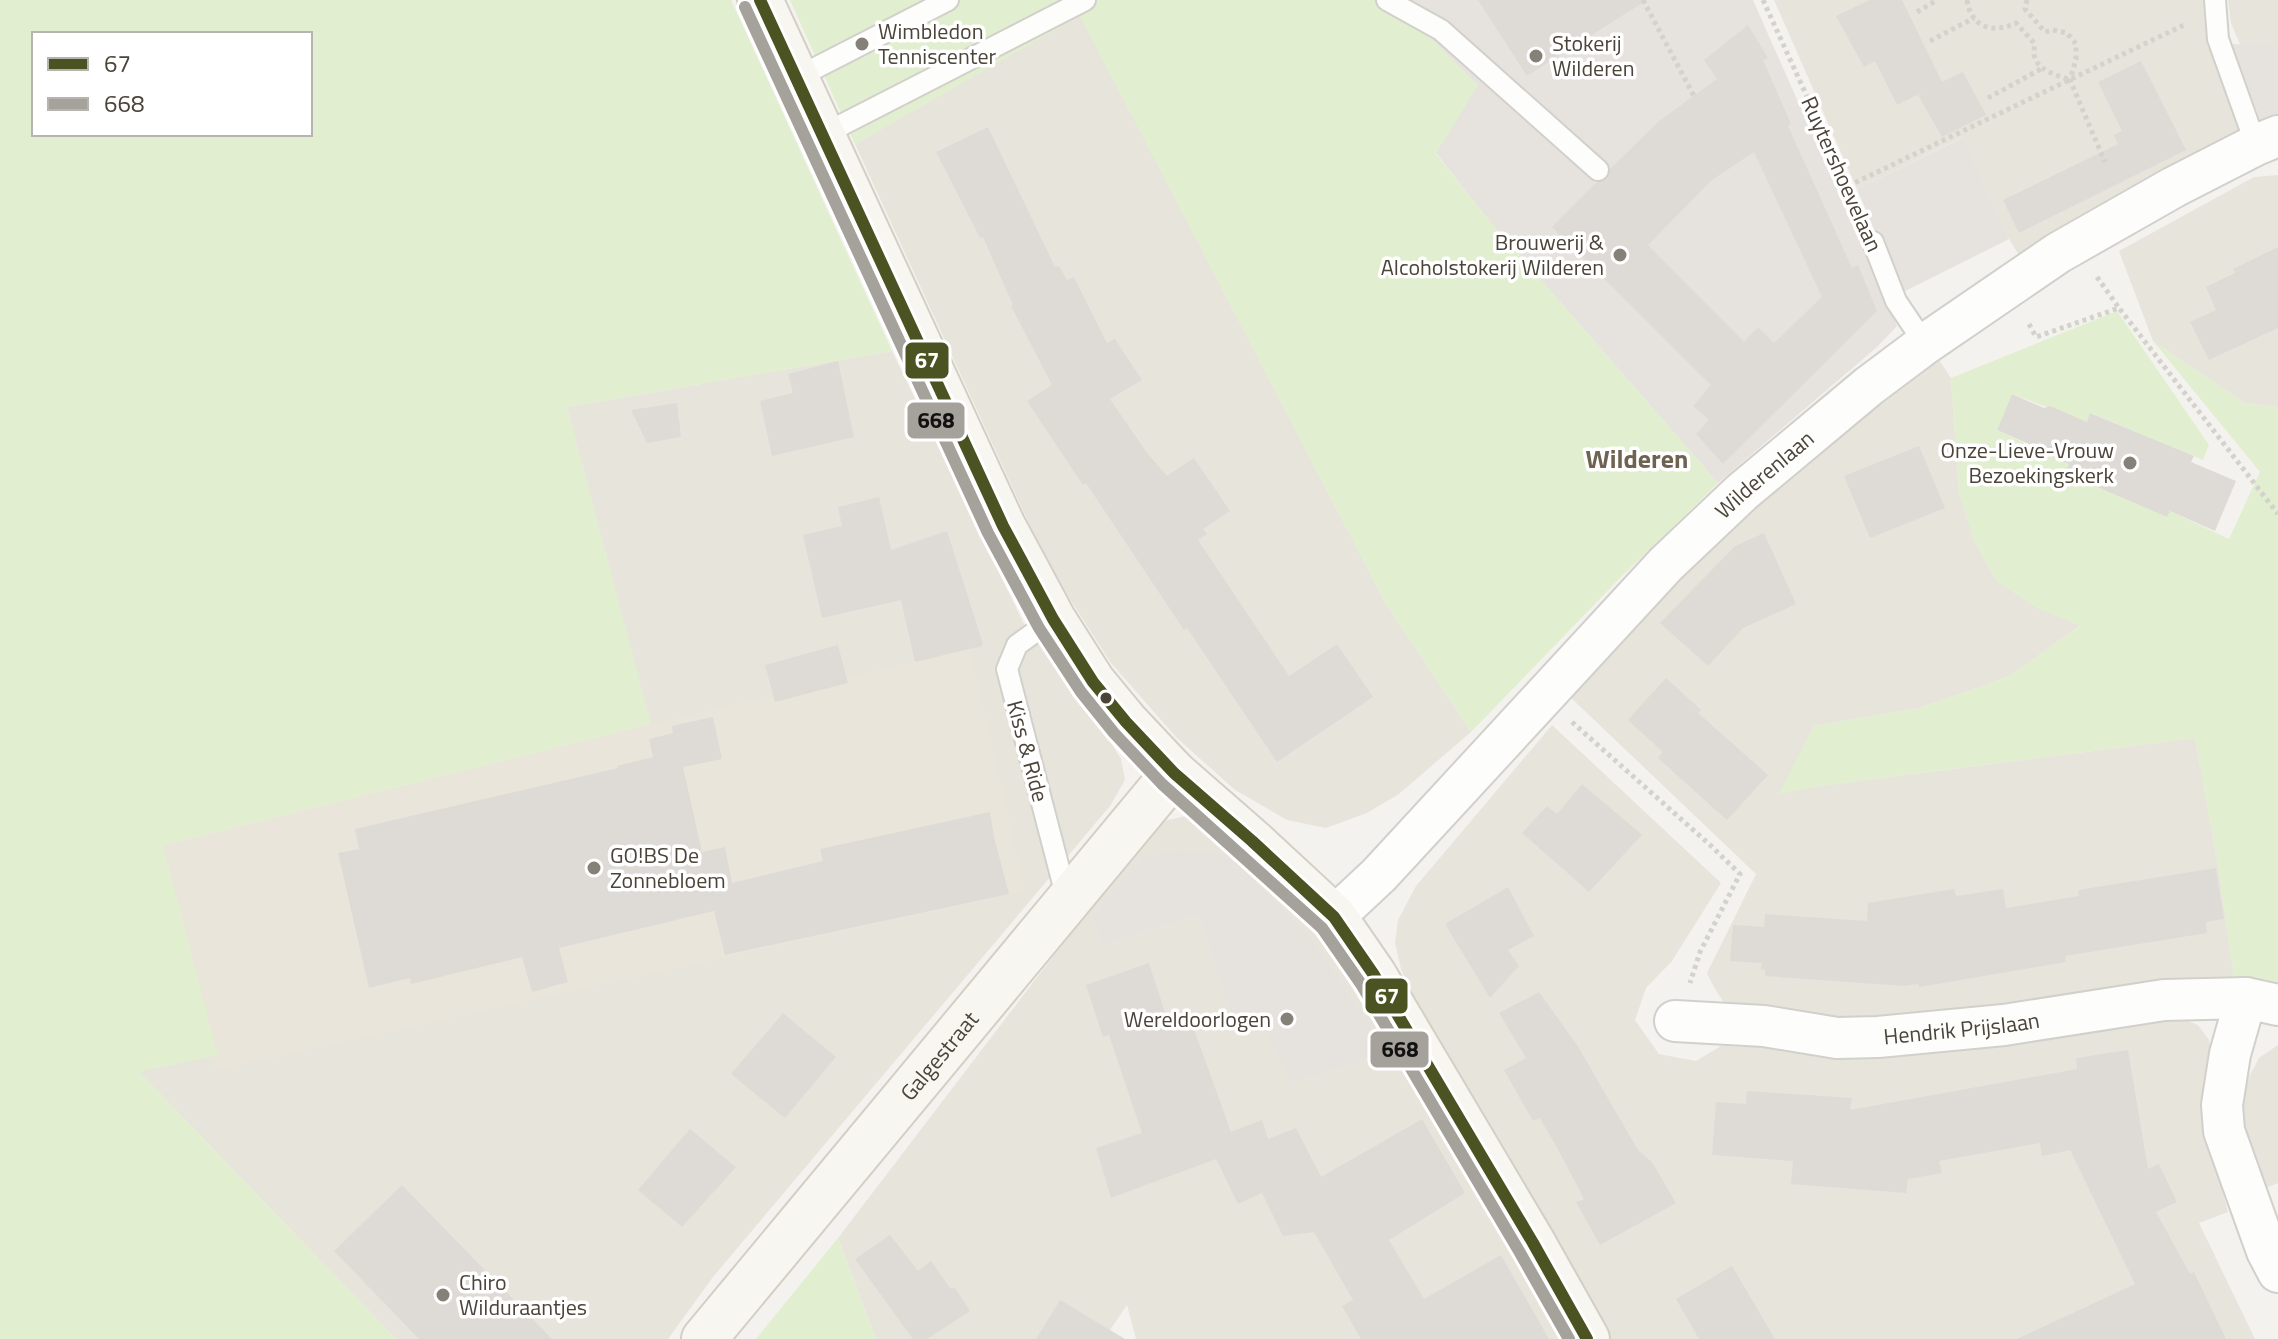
<svg xmlns="http://www.w3.org/2000/svg" width="2278" height="1339" font-family="'Titillium Web',sans-serif">
	<style>
		.residential { fill: #e7e4dc }
		.industrial { fill: #e6e2de }
		.education { fill: #eae5da }
		.green { fill: #e1eecf; fill-rule: evenodd }
		.parking { fill: #e6e3df }
		.building { fill: #dedbd6; fill-rule: evenodd }
		.lines { fill: none; stroke-linecap: round; stroke-linejoin: round }
		.lane-casing { stroke: #d2d0cb; stroke-width: 24 }
		.street-casing { stroke: #d2d0cb; stroke-width: 44 }
		.secondary-casing { stroke: #d3cfc5; stroke-width: 48 }
		.path { stroke: #d3d2cc; stroke-width: 5; stroke-dasharray: 4 4; stroke-linecap: butt }
		.lane { stroke: #fdfdfc; stroke-width: 20 }
		.street { stroke: #fdfdfc; stroke-width: 40 }
		.secondary { stroke: #f7f6f1; stroke-width: 44 }
		.bus-1-casing { stroke: #fff; stroke-width: 18 }
		.bus-2-casing { stroke: #fff; stroke-width: 18 }
		.bus-1 { stroke: #4a5321; stroke-width: 12 }
		.bus-2 { stroke: #a5a29c; stroke-width: 12 }
		.poi-dot { fill: #868178; stroke: #fff; stroke-width: 3 }
		.bus-dot { fill: #4b4439; stroke: #fff; stroke-width: 3 }
		.labels { text-anchor: middle; stroke-width: 7; stroke-linejoin: round; paint-order: stroke }
		.poi-label { font-size: 22px; fill: #4b4439; stroke: #fff; text-anchor: start }
		.street-label { font-size: 22px; fill: #4b4439; stroke: #fff }
		.quarter-label { font-size: 26px; font-weight: bold; fill: #6e6250; stroke: #fff }
		.line-badge { stroke: #fff; stroke-width: 3 }
		.badge-label { font-size: 22px; text-anchor: middle; font-weight: bold; fill: #fff }
		.pale-badge-label { font-size: 22px; text-anchor: middle; font-weight: bold; fill: #111 }
	</style>
	<rect width="100%" height="100%" fill="#f4f2ee"/>
	<g class="residential">
		<polygon points="1774,0 2203,0 2206,29 2242,129 2019,255 2009,239 1961,138 1857,189"/>
		<polygon points="2228,0 2278,0 2278,118 2272,121 2231,23"/>
		<polygon points="1080,15 1386,604 1471,732 1399,794 1367,813 1326,828 1287,820 1235,790 1176,737 1111,663 1048,565 855,144"/>
		<polygon points="2278,175 2278,407 2244,403 2153,341 2119,251 2254,177"/>
		<polygon points="892,351 1025,626 1092,711 1121,759 1125,780 1110,806 713,1277 668,1339 396,1339 138,1071 217,1055 650,723 567,407"/>
		<polygon points="1939,360 1951,378 1959,494 1975,542 1997,581 2036,607 2081,625 2008,677 1919,708 1814,726 1781,793 1820,786 2195,738 2218,865 2234,978 2204,978 2129,986 1965,1014 1870,1018 1744,1012 1727,1007 1715,989 1707,973 1756,874 1567,694 1720,528"/>
		<polygon points="1552,725 1721,883 1672,961 1646,988 1635,1020 1659,1054 1696,1061 1721,1046 1811,1049 2164,1018 2183,1019 2198,1025 2209,1040 2213,1065 2209,1140 2228,1212 2199,1223 2255,1339 1611,1339 1417,1006 1401,969 1395,943 1398,920 1416,886"/>
		<polygon points="1190,815 1218,832 1320,935 1566,1339 1136,1339 1127,1305 1104,1339 876,1339 838,1238 1138,845 1164,821"/>
		<polygon points="2278,1045 2278,1183 2266,1188 2247,1148 2242,1124 2242,1105 2249,1077 2259,1058"/>
	</g>
	<polygon class="industrial" points="1393,0 1753,0 1897,326 1877,347 1718,483 1486,217 1436,153"/>
	<polygon class="education" points="970,649 1025,891 215,1070 162,845 651,724"/>
	<g class="green">
		<path d="M 0,0 L 731,0 L 892,351 L 567,407 L 651,724 L 163,845 L 218,1055 L 139,1072 L 396,1339 L 0,1339 ZM 34,34 L 310,34 L 310,134 L 34,134 Z"/>
		<polygon points="790,0 1393,0 1478,85 1436,154 1486,217 1718,483 1621,577 1471,732 1386,604 1080,16 855,144"/>
		<polygon points="2117,311 2209,445 2203,460 2091,413 2087,422 2012,394 1997,430 2069,464 2066,473 2167,517 2170,511 2229,539 2260,472 2153,341 2244,403 2278,407 2278,985 2234,978 2218,865 2195,738 1820,786 1779,794 1814,726 1919,708 2008,677 2080,626 2036,607 1997,581 1975,542 1959,494 1951,378"/>
		<polygon points="838,1238 876,1339 756,1339"/>
	</g>
	<g class="parking">
		<polygon points="2232,44 2278,46 2278,122 2263,128"/>
		<polygon points="1962,138 2009,239 1901,293 1857,189"/>
		<polygon points="1181,850 1236,857 1317,947 1389,1053 1292,1081 1264,1029 1237,1034 1199,914 1101,944 1093,915 1142,857"/>
	</g>
	<g class="building">
		<polygon points="1478,0 1647,0 1527,76"/>
		<polygon points="1870,0 1902,0 1942,82 1963,72 1986,115 1942,137 1918,95 1935,86 1897,105 1875,61 1864,67 1836,16"/>
		<path d="M 1748,25 L 1768,58 L 1763,60 L 1791,124 L 1788,126 L 1852,268 L 1858,265 L 1877,311 L 1723,464 L 1696,434 L 1709,420 L 1693,406 L 1711,385 L 1552,227 L 1596,183 L 1607,179 L 1611,168 L 1659,121 L 1717,79 L 1704,60 ZM 1754,152 L 1822,297 L 1774,343 L 1758,327 L 1744,342 L 1648,245 L 1712,180 Z"/>
		<polygon points="2141,61 2186,150 2019,233 2003,200 2118,144 2114,135 2122,131 2098,82"/>
		<polygon points="988,127 1055,267 1059,266 1067,280 1074,277 1107,343 1115,339 1142,380 1110,399 1147,453 1167,476 1194,458 1230,511 1203,529 1207,534 1198,540 1289,676 1337,644 1373,697 1277,762 1187,628 1184,630 1086,483 1083,485 1027,401 1052,385 1011,306 1013,305 983,237 980,238 936,152"/>
		<polygon points="2278,247 2278,328 2209,360 2190,322 2216,310 2206,287 2235,273 2233,269"/>
		<polygon points="838,361 854,437 772,456 760,401 793,393 788,374"/>
		<polygon points="2012,394 2044,408 2050,406 2087,422 2090,413 2194,456 2191,462 2236,481 2215,531 2170,511 2167,517 2065,473 2069,464 2032,448 2029,444 1997,430"/>
		<polygon points="677,403 681,437 647,443 631,410"/>
		<polygon points="1919,446 1945,508 1870,538 1844,476"/>
		<polygon points="879,497 891,550 947,531 983,644 982,646 915,662 901,600 822,618 803,535 842,526 838,507"/>
		<polygon points="1764,533 1796,604 1743,628 1708,666 1660,623 1735,546"/>
		<polygon points="838,645 848,683 775,702 765,665"/>
		<polygon points="1666,678 1701,710 1698,713 1768,775 1727,820 1658,758 1663,752 1628,720"/>
		<polygon points="713,717 722,759 683,767 702,852 725,847 732,883 823,861 820,849 990,812 994,837 1009,894 725,955 714,911 559,948 568,982 532,992 522,957 411,984 410,978 369,988 338,853 359,849 355,829 618,768 617,766 653,757 649,739 673,733 672,726"/>
		<polygon points="1582,784 1642,835 1589,892 1522,833 1547,806 1557,814"/>
		<polygon points="2216,868 2224,919 2206,922 2207,933 2065,956 2066,962 1919,987 1918,984 1904,986 1765,976 1765,970 1761,969 1762,963 1730,961 1733,925 1764,927 1765,914 1867,921 1868,903 1954,889 1956,896 2003,889 2006,908 2079,896 2078,890"/>
		<polygon points="1508,887 1534,936 1508,950 1519,966 1490,998 1445,924"/>
		<polygon points="1149,963 1166,1016 1187,1010 1231,1132 1262,1120 1268,1139 1296,1128 1321,1177 1422,1119 1465,1193 1389,1240 1424,1299 1501,1255 1549,1339 1361,1339 1342,1306 1353,1300 1314,1232 1283,1236 1262,1193 1238,1204 1216,1159 1111,1198 1096,1148 1142,1133 1109,1035 1103,1037 1086,985"/>
		<polygon points="1539,992 1577,1045 1638,1150 1652,1162 1676,1203 1600,1245 1576,1202 1584,1199 1560,1153 1540,1118 1533,1121 1504,1070 1526,1058 1499,1013"/>
		<polygon points="783,1013 836,1057 785,1118 731,1074"/>
		<polygon points="2128,1050 2148,1169 2159,1164 2177,1202 2156,1212 2190,1274 2194,1272 2226,1339 2017,1339 2135,1284 2070,1150 2042,1156 2040,1143 1939,1161 1942,1173 1908,1179 1906,1193 1791,1184 1793,1161 1712,1155 1716,1102 1746,1104 1747,1091 1852,1098 1850,1110 2077,1069 2076,1058"/>
		<polygon points="690,1129 736,1167 682,1227 638,1190"/>
		<polygon points="402,1185 552,1339 419,1339 334,1251"/>
		<polygon points="890,1235 918,1271 931,1261 950,1288 955,1288 970,1311 927,1339 913,1339 855,1259"/>
		<polygon points="1732,1266 1775,1339 1699,1339 1676,1299"/>
		<polygon points="1060,1300 1125,1339 1036,1339"/>
	</g>
	<g class="lines">
		<g class="lane-casing">
			<g id="lane">
				<polyline points="1387,0 1441,30 1598,170"/>
				<polyline points="2215,0 2218,39 2256,145"/>
				<polyline points="796,78 948,0"/>
				<polyline points="822,135 1085,0"/>
				<polyline points="1873,242 1896,301 1925,344"/>
				<polyline points="1053,619 1017,645 1007,669 1067,899"/>
			</g>
		</g>
		<g class="street-casing">
			<g id="street">
				<path id="s1" d="M 1334,917 L 1379,875 L 1666,564 L 1742,492 L 1869,386 L 1925,344 L 2058,253 L 2174,187 L 2256,145 L 2278,136"/>
				<polyline points="2246,998 2230,1054 2222,1105 2224,1131 2267,1251 2278,1272"/>
				<path id="s2" d="M 1675,1021 L 1764,1026 L 1837,1038 L 1878,1037 L 2004,1025 L 2164,1000 L 2246,998 L 2278,1005"/>
			</g>
		</g>
		<g class="secondary-casing">
			<g id="secondary">
				<polyline points="760,0 1003,526 1053,619 1093,682 1126,722 1174,773 1252,841 1334,917 1374,975 1533,1243 1587,1339"/>
				<path id="s3" d="M 704,1339 L 1174,773"/>
			</g>
		</g>
		<g class="path">
			<polyline points="1643,0 1694,96"/>
			<polyline points="1763,0 1861,215"/>
			<path d="M 1967,0 C 1971,28 1993,34 2016,23 L 2035,44 C 2029,69 2052,73 2070,80"/>
			<polyline points="2027,0 2025,9 2045,32 2053,30 2067,33 2076,44 2076,59 2070,80 2105,162"/>
			<polyline points="1917,12 1937,0"/>
			<polyline points="1930,41 1974,18"/>
			<polyline points="1988,98 2041,69"/>
			<polyline points="1848,186 2186,24"/>
			<polyline points="2097,277 2119,308"/>
			<polyline points="2029,324 2036,337 2119,308 2278,514"/>
			<polyline points="1572,722 1709,844 1740,874 1700,952 1690,983"/>
		</g>
		<use href="#lane" class="lane"/>
		<use href="#street" class="street"/>
		<use href="#secondary" class="secondary"/>
		<g class="bus-1-casing">
			<polyline id="bus-1" points="760,0 1003,526 1053,619 1093,682 1126,722 1174,773 1252,841 1334,917 1374,975 1533,1243 1587,1339"/>
		</g>
		<g class="bus-2-casing">
			<polyline id="bus-2" points="745,7 988,533 1039,628 1081,692 1114,733 1162,784 1322,928 1361,984 1519,1251 1569,1339"/>
		</g>
		<use href="#bus-1" class="bus-1"/>
		<use href="#bus-2" class="bus-2"/>
	</g>
	<g class="poi-dot">
		<circle cx="862" cy="44" r="8"/>
		<circle cx="1536" cy="56" r="8"/>
		<circle cx="1620" cy="255" r="8"/>
		<circle cx="2130" cy="463" r="8"/>
		<circle cx="594" cy="868" r="8"/>
		<circle cx="1287" cy="1019" r="8"/>
		<circle cx="443" cy="1295" r="8"/>
	</g>
	<circle class="bus-dot" cx="1106" cy="698" r="7"/>
	<g class="labels">
		<g class="poi-label">
			<text x="878" y="39">Wimbledon<tspan x="878" dy="25">Tenniscenter</tspan></text>
			<text x="1552" y="51">Stokerij<tspan x="1552" dy="25">Wilderen</tspan></text>
			<text x="1604" y="250" text-anchor="end">Brouwerij &amp;<tspan x="1604" dy="25">Alcoholstokerij Wilderen</tspan></text>
			<text x="2114" y="458" text-anchor="end">Onze-Lieve-Vrouw<tspan x="2114" dy="25">Bezoekingskerk</tspan></text>
			<text x="610" y="863">GO!BS De<tspan x="610" dy="25">Zonnebloem</tspan></text>
			<text x="1271" y="1027" text-anchor="end">Wereldoorlogen</text>
			<text x="459" y="1290">Chiro<tspan x="459" dy="25">Wilduraantjes</tspan></text>
		</g>
		<g class="street-label">
			<text transform="translate(1842 174) rotate(66)" y="8">Ruytershoevelaan</text>
			<text dy="8" stroke="none"><textPath href="#s1" startOffset="618">Wilderenlaan</textPath></text>
			<text transform="translate(1028 751) rotate(75)" y="8">Kiss &amp; Ride</text>
			<text dy="8" stroke="none"><textPath href="#s2" startOffset="288">Hendrik Prijslaan</textPath></text>
			<text dy="8" stroke="none"><textPath href="#s3" startOffset="368">Galgestraat</textPath></text>
		</g>
		<g class="quarter-label">
			<text x="1637" y="468">Wilderen</text>
		</g>
	</g>
	<g class="line-badge">
		<rect x="904" y="341" width="46" height="39" rx="8" fill="#4a5321"/>
		<rect x="906" y="401" width="60" height="39" rx="8" fill="#a5a29c"/>
		<rect x="1364" y="977" width="45" height="38" rx="8" fill="#4a5321"/>
		<rect x="1369" y="1030" width="61" height="39" rx="8" fill="#a5a29c"/>
	</g>
	<g class="badge-label">
		<text x="927" y="368">67</text>
		<text x="1387" y="1004">67</text>
	</g>
	<g class="pale-badge-label">
		<text x="936" y="428">668</text>
		<text x="1400" y="1057">668</text>
	</g>
	<rect x="32" y="32" width="280" height="104" fill="#ffffff" stroke="#b7b4b0" stroke-width="2"/>
	<rect x="48" y="58" width="40" height="12" fill="#4a5321" stroke="#b7b4b0" stroke-width="2"/>
	<text x="104" y="72" font-size="24" fill="#4b4439">67</text>
	<rect x="48" y="98" width="40" height="12" fill="#a5a29c" stroke="#b7b4b0" stroke-width="2"/>
	<text x="104" y="112" font-size="24" fill="#4b4439">668</text>
</svg>
